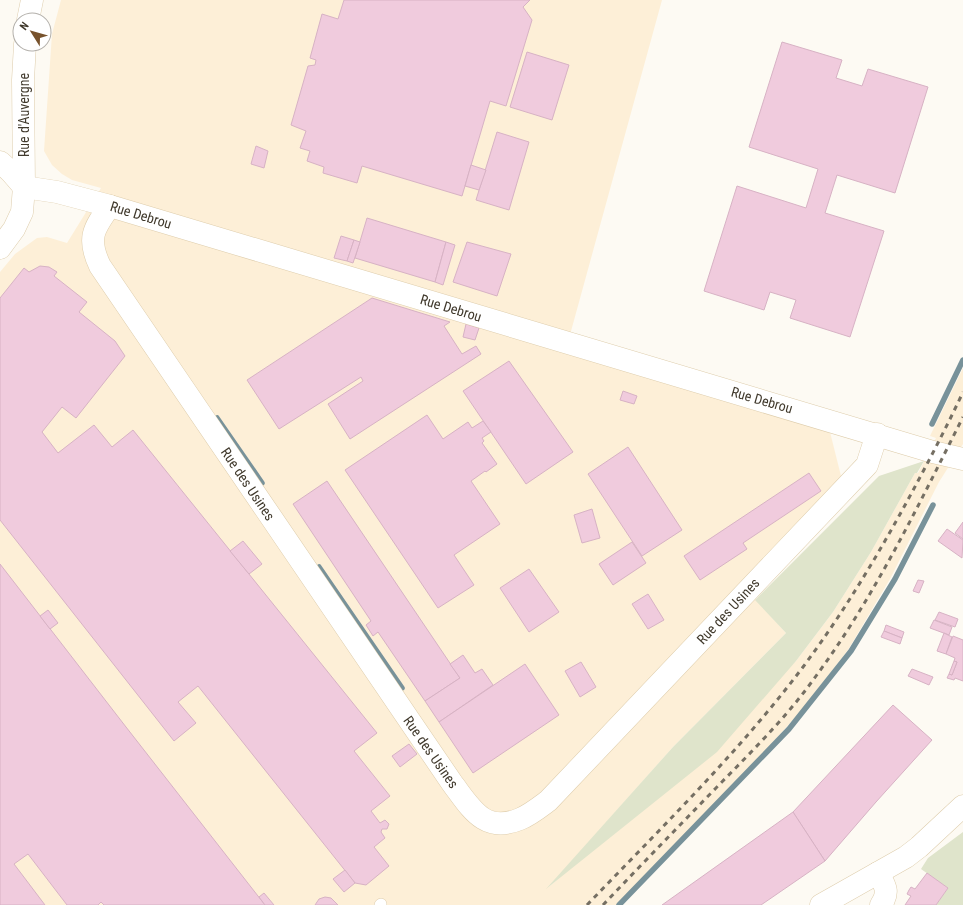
<svg xmlns="http://www.w3.org/2000/svg" width="963" height="905" font-family="'Roboto Condensed',sans-serif">
	<style>
		.built { fill: #fdefd7 }
		.green { fill: #dfe4cb }
		.lines { fill: none; stroke-linecap: round; stroke-linejoin: round }
		.stream { stroke: #78929a; stroke-width: 5.5 }
		.building { fill: #f0cbdd; stroke: #d7b2c4 }
		.service-casing { stroke: #decdac; stroke-width: 12 }
		.minor-casing { stroke: #decdac; stroke-width: 23 }
		.service { stroke: #fff; stroke-width: 11 }
		.minor { stroke: #fff; stroke-width: 22 }
		.rail { stroke: #756f63; stroke-width: 3; stroke-dasharray: 5 5; stroke-linecap: butt }
		.labels { text-anchor: middle; stroke-width: 4; stroke-linejoin: round; paint-order: stroke }
		.street-label { font-size: 14px; fill: #40392c; stroke: #fff }
	</style>
	<rect width="100%" height="100%" fill="#fdfaf3"/>
	<polygon class="built" points="61,0 662,0 565,353 830,432 841,476 755,599 786,633 673,747 549,887 796,661 833,612 871,552 915,473 918,473 936,438 930,436 963,368 963,444 939,482 890,579 848,650 800,712 746,772 617,905 0,905 0,272 15,254 37,238 47,237 67,243 101,188 72,180 62,174 52,165 44,151 52,34"/>
	<g class="green">
		<polygon points="924,461 917,473 915,473 871,552 833,612 796,661 717,752 546,889 673,747 786,633 755,600 879,476"/>
		<polygon points="963,832 963,905 936,905 948,888 921,869 928,858"/>
	</g>
	<g class="lines">
		<g class="stream">
			<polyline points="217,418 262,483"/>
			<polyline points="932,424 963,360"/>
			<polyline points="319,567 402,688"/>
			<polyline points="619,905 789,729 851,651 895,579 933,505"/>
		</g>
	</g>
	<g class="building">
		<polygon points="344,0 530,0 523,7 532,20 506,106 490,101 462,196 362,166 357,183 323,173 324,167 307,161 310,151 300,148 306,131 291,125 308,66 315,65 316,60 310,58 322,14 338,19"/>
		<polygon points="782,42 842,60 836,78 862,86 868,69 928,87 895,193 837,175 825,213 884,231 850,337 790,318 796,300 770,292 764,310 704,291 737,186 806,208 818,169 749,147"/>
		<polygon points="527,52 569,65 552,120 510,107"/>
		<polygon points="497,132 529,142 509,210 476,200"/>
		<polygon points="256,146 268,151 264,168 251,164"/>
		<polygon points="471,165 486,170 479,190 465,186"/>
		<polygon points="367,218 446,242 435,282 355,258"/>
		<polygon points="341,236 354,240 347,261 334,258"/>
		<polygon points="354,240 360,242 353,263 347,261"/>
		<polygon points="446,242 455,245 443,285 435,282"/>
		<polygon points="467,242 511,254 497,296 453,282"/>
		<polygon points="40,266 49,267 57,272 54,276 87,302 79,312 115,341 125,356 76,418 62,407 42,432 58,453 94,425 112,447 133,430 377,733 354,751 390,796 371,811 380,823 385,820 389,824 387,829 382,829 381,832 385,838 374,847 389,866 366,885 355,883 198,686 178,702 196,723 174,741 0,520 0,298 24,268 29,272"/>
		<polygon points="372,298 450,322 444,326 462,354 476,346 481,354 350,439 328,404 363,381 361,377 279,429 247,380"/>
		<polygon points="466,324 479,328 475,340 463,337"/>
		<polygon points="509,361 573,452 526,484 463,391"/>
		<polygon points="623,391 637,396 634,404 620,400"/>
		<polygon points="427,415 443,439 468,422 472,428 483,421 491,432 482,438 484,441 482,443 497,464 486,472 485,471 471,481 500,524 454,555 474,585 438,608 345,470"/>
		<polygon points="628,447 682,530 642,556 588,474"/>
		<polygon points="809,473 821,491 743,543 747,549 700,580 684,556"/>
		<polygon points="327,481 460,678 425,701 378,632 373,636 366,625 371,621 293,504"/>
		<polygon points="592,509 600,538 582,543 574,515"/>
		<polygon points="963,522 963,539 955,533"/>
		<polygon points="947,529 963,540 962,558 938,541"/>
		<polygon points="243,541 262,564 249,574 230,551"/>
		<polygon points="632,542 646,563 613,585 599,564"/>
		<polygon points="0,564 126,727 265,905 104,905 101,902 98,905 67,905 28,854 14,864 45,905 0,905"/>
		<polygon points="529,569 559,612 529,632 500,588"/>
		<polygon points="918,580 924,581 919,593 913,591"/>
		<polygon points="648,594 664,620 648,629 632,604"/>
		<polygon points="48,610 58,623 50,629 40,616"/>
		<polygon points="939,612 958,619 955,627 935,620"/>
		<polygon points="934,620 952,627 949,635 930,628"/>
		<polygon points="886,625 904,632 902,638 884,631"/>
		<polygon points="884,631 902,638 900,644 881,637"/>
		<polygon points="944,633 952,637 946,654 937,651"/>
		<polygon points="953,636 963,640 963,681 955,678 954,680 947,678 949,674 952,675 957,662 954,661 955,658 946,654"/>
		<polygon points="463,655 475,673 482,669 493,685 439,722 425,701 460,678 450,664"/>
		<polygon points="954,661 957,662 952,675 949,674"/>
		<polygon points="581,662 596,687 580,697 565,671"/>
		<polygon points="525,664 559,715 473,773 439,722"/>
		<polygon points="912,669 933,677 929,685 908,676"/>
		<polygon points="893,705 932,740 876,802 825,861 793,812"/>
		<polygon points="409,744 417,754 400,767 392,756"/>
		<polygon points="793,812 825,861 761,905 662,905"/>
		<polygon points="345,870 355,883 344,892 333,879"/>
		<polygon points="927,873 948,888 936,905 905,905 911,896 907,894 909,890 911,887 915,889"/>
		<polygon points="264,893 274,905 265,905 259,897"/>
		<polygon points="325,897 331,898 338,905 315,905 319,899"/>
	</g>
	<g class="lines">
		<g class="service-casing">
			<polyline id="service" points="380,905 381,904"/>
		</g>
		<g class="minor-casing">
			<g id="minor">
				<polyline points="28,20 32,0"/>
				<polyline points="0,162 11,172 24,187"/>
				<polyline points="24,187 57,192 110,206 933,452 963,459"/>
				<path d="M 110,206 C 93,229 87,239 100,266 L 452,783 C 471,808 484,834 520,819 C 530,815 540,807 548,801 L 867,465 L 877,434"/>
				<polyline points="0,248 14,229 22,212 24,187 23,80 25,44"/>
				<path d="M 878,873 C 885,886 890,891 881,905"/>
				<polyline points="821,905 906,857 919,847 963,806"/>
			</g>
		</g>
		<use href="#service" class="service"/>
		<use href="#minor" class="minor"/>
		<g class="rail">
			<path d="M 587,905 C 661,828 739,752 803,667 C 847,608 884,545 918,481 C 934,451 949,422 963,392"/>
			<path d="M 603,905 C 640,866 678,827 716,788 C 751,752 787,717 816,676 C 875,596 918,506 963,417"/>
		</g>
	</g>
	<g class="labels">
		<g class="street-label">
			<text transform="translate(24 115) rotate(-90)" y="5">Rue d'Auvergne</text>
			<text transform="translate(141 215) rotate(17)" y="5">Rue Debrou</text>
			<text transform="translate(451 308) rotate(17)" y="5">Rue Debrou</text>
			<text transform="translate(762 400) rotate(16)" y="5">Rue Debrou</text>
			<text transform="translate(248 484) rotate(56)" y="5">Rue des Usines</text>
			<text transform="translate(728 611) rotate(-47)" y="5">Rue des Usines</text>
			<text transform="translate(431 752) rotate(55)" y="5">Rue des Usines</text>
		</g>
	</g>
	<g transform="translate(32 32) rotate(307)"><circle r="19" fill="#ffffff" stroke="#b3b0ab"/>
	<path d="M0-3L7 15L0 10L-7 15Z" fill="#77522c"/>
	<text y="-6" font-size="11" font-weight="bold" text-anchor="middle" fill="#40392c">N</text>
	</g>
</svg>
